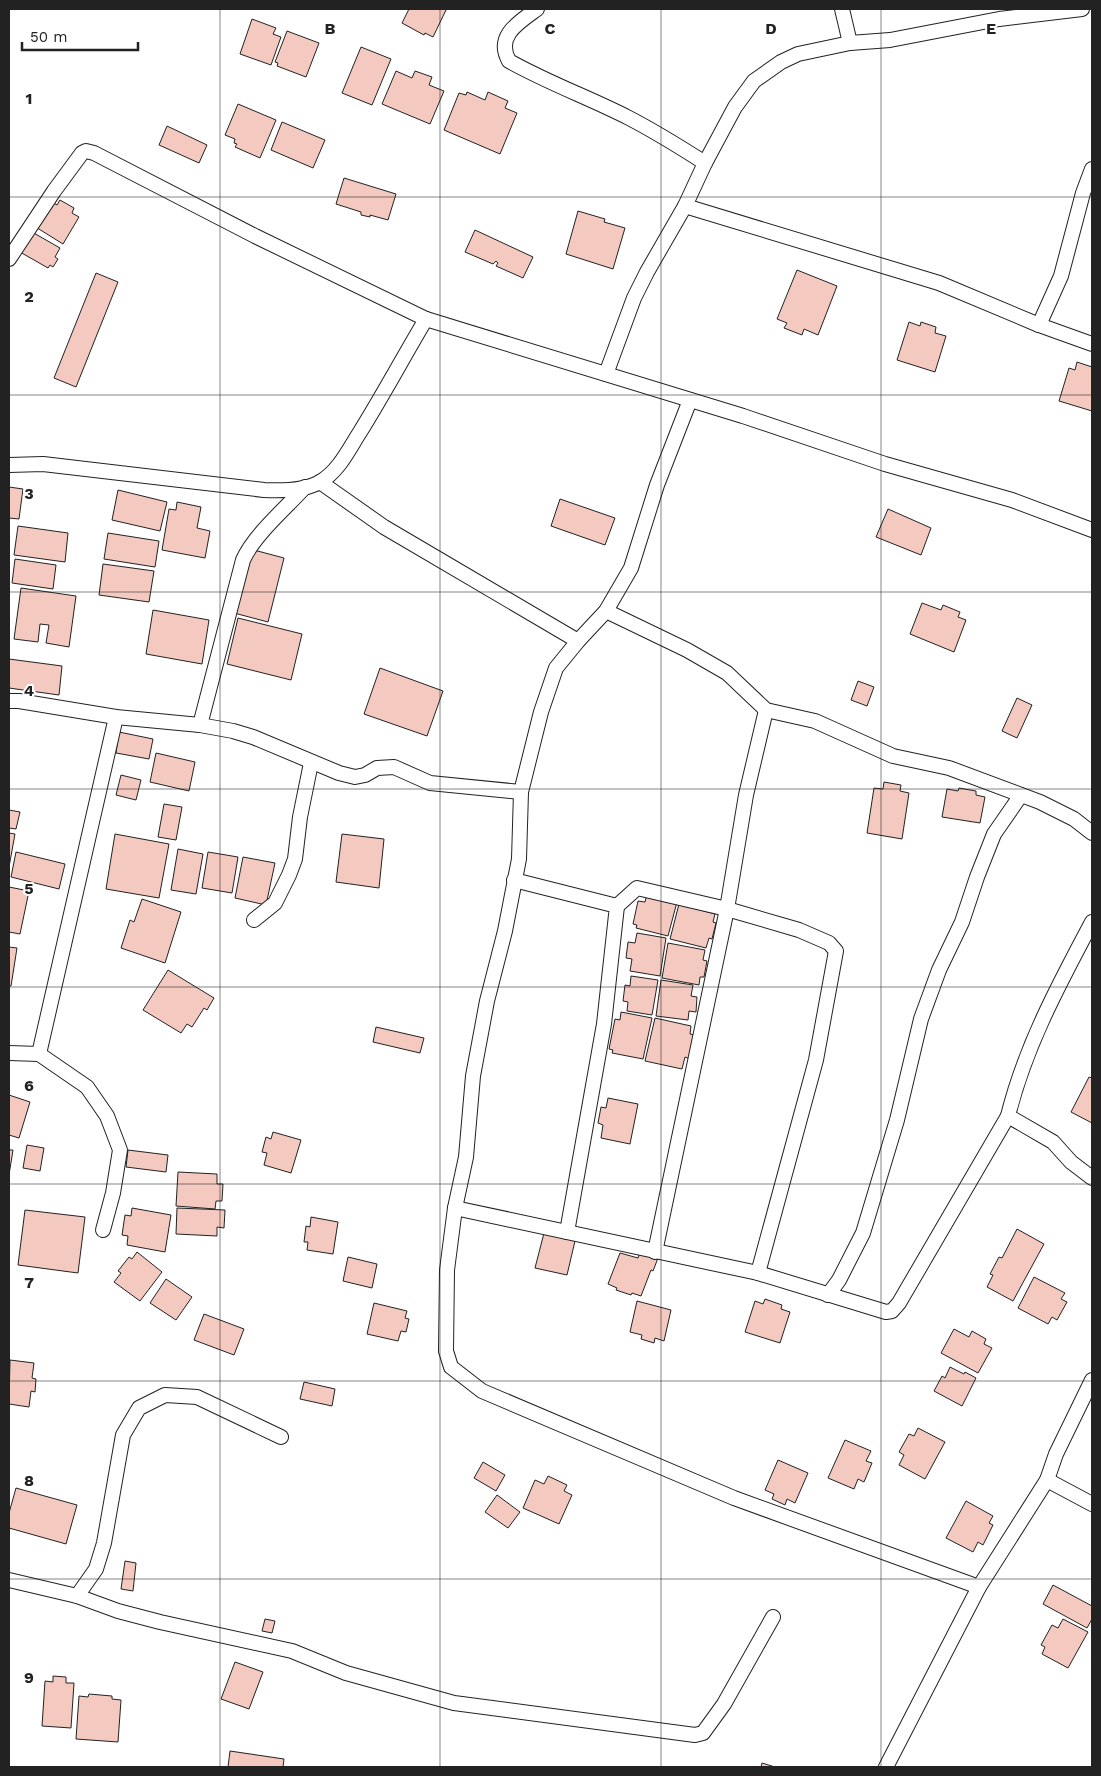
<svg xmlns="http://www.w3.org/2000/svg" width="1101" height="1776" font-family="'Work Sans',sans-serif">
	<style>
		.building { fill: #f3c9c0; stroke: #222 }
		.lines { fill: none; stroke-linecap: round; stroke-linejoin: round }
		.minor-casing { stroke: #222; stroke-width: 16 }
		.minor { stroke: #fff; stroke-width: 14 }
		.grid { fill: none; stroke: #222; stroke-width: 1; stroke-opacity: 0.55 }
		.grid-label { font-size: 16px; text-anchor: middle; font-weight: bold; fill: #222; stroke: #fff; stroke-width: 4; stroke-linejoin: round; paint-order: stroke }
	</style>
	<rect width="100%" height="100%" fill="#fff"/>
	<g class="building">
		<polygon points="409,9 443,9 446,10 433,37 425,33 424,35 402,23"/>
		<polygon points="252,19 276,28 273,34 281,37 271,65 240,54"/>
		<polygon points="287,31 319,43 306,77 277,66 278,63 275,62"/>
		<polygon points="361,47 391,59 372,105 342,93"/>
		<polygon points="396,71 412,78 415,71 432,77 429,85 444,91 430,124 382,104"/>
		<polygon points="467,92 485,100 488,92 508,101 505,108 517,113 500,154 444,130 459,93 466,95"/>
		<polygon points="238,104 276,120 260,158 235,147 237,144 234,143 235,139 225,135"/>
		<polygon points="282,122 325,140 313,168 271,150"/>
		<polygon points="167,126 207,145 199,163 159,145"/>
		<polygon points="344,178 396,194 388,220 370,215 370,217 361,215 361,212 336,204"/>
		<polygon points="60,200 74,208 72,213 79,217 63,244 34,226 50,201 57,205"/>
		<polygon points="578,211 605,219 604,222 625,228 613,269 566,254"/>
		<polygon points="475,230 533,257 523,278 496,266 498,263 496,261 493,264 465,252"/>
		<polygon points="32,232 60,248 55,257 58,259 53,267 50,265 48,268 20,252"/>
		<polygon points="797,270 837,286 818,335 804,329 802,335 784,328 787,323 777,319"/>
		<polygon points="96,273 118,282 76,387 54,378"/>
		<polygon points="909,322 920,326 921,322 936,327 935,333 946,336 935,372 897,360"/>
		<polygon points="1077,362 1092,367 1092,411 1059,401 1069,368 1075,370"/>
		<polygon points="9,487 23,489 19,519 9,518"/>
		<polygon points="118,490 167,502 160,531 112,520"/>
		<polygon points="560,499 615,518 605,545 551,526"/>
		<polygon points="177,502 201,507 197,528 210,531 205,558 162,550 169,509 176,510"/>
		<polygon points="888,509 931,528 921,555 876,537"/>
		<polygon points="18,526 68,533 65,562 14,555"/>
		<polygon points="108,533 159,541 155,567 104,559"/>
		<polygon points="250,549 284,558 268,622 234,613"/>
		<polygon points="15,559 56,565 53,589 12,583"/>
		<polygon points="103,564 154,571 149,602 99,595"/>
		<polygon points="21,588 76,596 69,647 46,643 49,625 40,624 38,642 14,639"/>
		<polygon points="922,603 941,610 943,605 960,612 958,617 966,620 954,652 910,634"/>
		<polygon points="153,610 209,620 202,664 146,654"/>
		<polygon points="238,618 302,634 291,680 227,664"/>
		<polygon points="9,659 62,666 59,695 9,688"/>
		<polygon points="380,668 443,691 427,736 364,714"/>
		<polygon points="858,681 874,687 867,706 851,700"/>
		<polygon points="1017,698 1032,705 1017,738 1002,731"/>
		<polygon points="119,732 153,739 149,759 116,753"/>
		<polygon points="156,753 195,762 189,791 150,782"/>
		<polygon points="121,775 141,780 136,800 116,795"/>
		<polygon points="884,782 901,785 900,791 909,793 902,839 867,833 874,788 883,789"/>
		<polygon points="959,788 976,791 976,795 985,797 980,823 942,817 947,789 958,791"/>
		<polygon points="164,804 182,807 176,840 158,837"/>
		<polygon points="9,810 20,812 16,829 9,828"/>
		<polygon points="9,833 15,834 9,867"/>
		<polygon points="115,834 169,844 159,898 106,889"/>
		<polygon points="342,834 384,839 379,888 336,882"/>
		<polygon points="178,849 203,854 196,894 171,890"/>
		<polygon points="16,852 65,864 59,889 11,877"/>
		<polygon points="208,852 238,857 232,893 202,888"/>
		<polygon points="243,857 275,863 266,905 235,898"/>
		<polygon points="9,887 29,891 20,934 9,932"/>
		<polygon points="647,894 677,902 668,936 636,928 637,925 633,924 638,901 645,902"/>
		<polygon points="142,899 181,912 165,963 121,948 130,920 134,922"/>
		<polygon points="679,904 715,914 713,922 716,923 712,939 709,938 706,948 670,939"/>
		<polygon points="637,933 666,938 660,976 630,971 632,959 626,958 628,942 635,943"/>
		<polygon points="668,943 705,950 703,960 707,961 704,977 700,977 699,985 662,978"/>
		<polygon points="9,947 17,948 11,986 9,986"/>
		<polygon points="168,970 214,998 207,1010 204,1008 192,1027 187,1024 181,1033 143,1010"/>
		<polygon points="631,976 658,980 652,1015 627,1011 628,1002 623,1001 625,985 630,986"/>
		<polygon points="661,980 693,985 691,996 697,997 696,1012 689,1011 688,1020 656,1016"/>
		<polygon points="621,1012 652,1018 643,1059 612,1053 613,1050 609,1049 615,1019 620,1020"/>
		<polygon points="655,1018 691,1026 690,1034 695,1035 690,1059 685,1057 682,1069 645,1061"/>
		<polygon points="376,1027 424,1038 420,1053 373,1042"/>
		<polygon points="1089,1077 1092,1078 1092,1123 1071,1112"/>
		<polygon points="9,1095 30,1102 19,1138 9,1135"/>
		<polygon points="608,1098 638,1104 630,1144 601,1138 603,1125 598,1123 601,1107 606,1108"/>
		<polygon points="273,1132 301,1140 291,1173 264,1165 267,1153 262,1152 266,1137 271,1139"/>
		<polygon points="27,1145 44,1148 40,1171 23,1168"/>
		<polygon points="9,1150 13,1150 9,1175"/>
		<polygon points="128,1150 168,1155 166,1172 126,1167"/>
		<polygon points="178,1172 217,1174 217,1184 223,1184 222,1201 216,1201 215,1209 176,1206"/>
		<polygon points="132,1208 171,1215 165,1252 127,1245 128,1236 122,1235 125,1215 131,1216"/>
		<polygon points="177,1208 225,1210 224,1228 217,1227 217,1236 176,1234"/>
		<polygon points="25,1210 85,1217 78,1273 18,1265"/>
		<polygon points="311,1217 338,1222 333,1254 307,1250 308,1242 304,1242 306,1226 310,1227"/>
		<polygon points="1017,1229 1044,1244 1013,1301 987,1287 993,1275 990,1274 999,1257 1002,1258"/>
		<polygon points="544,1233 575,1241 567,1275 535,1268"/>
		<polygon points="640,1251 658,1258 653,1271 651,1270 641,1296 632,1293 631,1295 616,1290 617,1288 608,1284 620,1253 638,1258"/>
		<polygon points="137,1252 162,1272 140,1301 114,1282 121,1273 118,1271 129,1257 132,1259"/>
		<polygon points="348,1257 377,1264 372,1288 343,1281"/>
		<polygon points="1034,1277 1065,1293 1061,1299 1067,1302 1057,1320 1052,1317 1048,1324 1018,1308"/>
		<polygon points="166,1279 192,1297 176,1320 150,1303"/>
		<polygon points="765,1299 782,1305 781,1309 790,1312 780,1343 745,1332 755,1301 763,1304"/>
		<polygon points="637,1301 671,1310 664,1341 655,1338 654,1343 641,1339 642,1335 630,1332"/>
		<polygon points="374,1303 407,1311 405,1318 409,1319 406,1332 401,1331 398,1341 367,1334"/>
		<polygon points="204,1314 244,1329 234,1355 194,1340"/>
		<polygon points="954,1329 969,1337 972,1331 986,1339 984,1344 992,1348 978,1373 941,1353"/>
		<polygon points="10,1360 34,1363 32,1378 36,1379 35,1392 31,1391 29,1407 9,1404"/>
		<polygon points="950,1367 964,1374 965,1372 976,1378 962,1406 934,1391 942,1376 945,1378"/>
		<polygon points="304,1382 335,1389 332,1406 300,1399"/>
		<polygon points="918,1428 945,1442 925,1479 899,1465 904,1455 899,1452 909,1434 914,1436"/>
		<polygon points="845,1440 871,1451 866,1461 872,1463 864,1482 858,1479 854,1489 828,1478"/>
		<polygon points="778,1460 808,1473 795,1503 787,1499 785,1505 772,1499 774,1494 765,1490"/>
		<polygon points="483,1462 505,1475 496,1491 474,1478"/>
		<polygon points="548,1476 567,1485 564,1491 572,1495 559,1524 523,1508 535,1480 544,1484"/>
		<polygon points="16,1488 77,1505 66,1544 9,1528 9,1513"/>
		<polygon points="497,1495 520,1512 508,1528 485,1512"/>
		<polygon points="966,1501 993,1516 989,1523 993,1525 983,1545 978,1542 973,1552 946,1538"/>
		<polygon points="125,1561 136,1563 133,1591 121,1589"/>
		<polygon points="1053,1585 1092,1606 1092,1619 1087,1628 1043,1604"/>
		<polygon points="265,1619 275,1621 272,1633 262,1631"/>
		<polygon points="1063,1619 1088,1632 1068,1668 1042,1654 1045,1647 1041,1645 1052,1625 1058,1628"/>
		<polygon points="235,1662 263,1672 249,1709 221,1699"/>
		<polygon points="53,1676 66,1677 66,1683 74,1683 71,1728 42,1726 45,1681 53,1682"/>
		<polygon points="89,1694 112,1696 112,1699 121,1700 118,1742 76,1739 79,1696 88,1697"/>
		<polygon points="230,1751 284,1759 283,1767 228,1767"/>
		<polygon points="762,1763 775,1767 761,1767"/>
	</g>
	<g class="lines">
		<g class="minor-casing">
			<g id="minor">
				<path d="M 537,9 C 519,22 495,36 509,61 C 548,83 590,98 629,118 C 656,132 680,147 705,163 L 685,206 L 647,272 L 634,298 L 606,374"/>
				<polyline points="842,9 850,43"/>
				<polyline points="705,163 735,107 754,81 781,62 798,54 850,43 890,40 999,19 1082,9"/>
				<polyline points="685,206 939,283 1039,325 1092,344"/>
				<polyline points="9,259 54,191 82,153 86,151 94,153 255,236 426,319"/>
				<polyline points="1039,325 1061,276 1083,193 1092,169"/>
				<polyline points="690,400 657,485 631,568 606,611 578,641 556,668 541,712 521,792 519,859 505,931 487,1001 473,1076 466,1157 455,1208 447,1270 446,1351 451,1367 482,1391 734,1498 979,1587"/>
				<path d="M 9,465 L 43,464 L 264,490 C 282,491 304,491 320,482 C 339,471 349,449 360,432 C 383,395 404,356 426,319 L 743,416 L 885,464 L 1012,500 L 1092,530"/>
				<polyline points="320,482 384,527 578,641"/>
				<polyline points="606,611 687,650 727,673 766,710 815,721 893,756 949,768 1040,802 1074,819 1092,833"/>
				<path d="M 9,701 L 19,701 L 116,717 L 200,725 L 243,560 C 254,535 286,508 305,487"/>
				<polyline points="200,725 233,731 253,737 339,773 355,777 365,775 377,768 394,767 430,783 521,792"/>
				<polyline points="514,880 617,906 604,1024 567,1232"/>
				<polyline points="617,906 637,888 727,909 799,930 829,943 836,951 816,1060 758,1273"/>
				<polyline points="254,920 275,903 289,875 295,859 300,817 311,763"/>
				<path d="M 1092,922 C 1059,984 1025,1047 1008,1116 L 1053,1142 L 1071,1162 L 1092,1178"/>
				<polyline points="9,1053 39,1054 87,1087 107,1116 120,1150 113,1193 103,1230"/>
				<polyline points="39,1054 116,717"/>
				<polyline points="455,1208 758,1273 886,1312 892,1311 899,1303 1008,1116"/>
				<polyline points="655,1252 727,909 746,795 766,710"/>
				<polyline points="828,1295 839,1280 863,1233 897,1120 921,1019 939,970 962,922 977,877 994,834 1021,795"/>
				<polyline points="1047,1480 1092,1504"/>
				<polyline points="9,1580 77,1596 118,1611 160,1622 292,1651 346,1673 454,1703 695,1735 703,1733 724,1704 773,1617"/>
				<polyline points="77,1596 96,1569 104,1543 123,1435 139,1408 165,1395 197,1397 281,1437"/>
				<polyline points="886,1767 979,1587 1047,1480 1056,1454 1092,1380"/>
			</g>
		</g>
		<use href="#minor" class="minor"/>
	</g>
	<path class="grid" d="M 220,9 L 220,1767M 440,9 L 440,1767M 661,9 L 661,1767M 881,9 L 881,1767M 9,197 L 1092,197M 9,395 L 1092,395M 9,592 L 1092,592M 9,789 L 1092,789M 9,987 L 1092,987M 9,1184 L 1092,1184M 9,1381 L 1092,1381M 9,1579 L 1092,1579"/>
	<g class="grid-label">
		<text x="330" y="34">B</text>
		<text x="550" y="34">C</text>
		<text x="771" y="34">D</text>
		<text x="991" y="34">E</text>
		<text x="29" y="104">1</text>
		<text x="29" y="302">2</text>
		<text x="29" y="499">3</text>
		<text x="29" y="696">4</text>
		<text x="29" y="894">5</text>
		<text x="29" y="1091">6</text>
		<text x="29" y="1288">7</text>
		<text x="29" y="1486">8</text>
		<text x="29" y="1683">9</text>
	</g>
	<rect width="1101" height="1776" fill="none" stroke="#222222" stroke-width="20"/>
	<path d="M22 42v8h116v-8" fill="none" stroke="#222222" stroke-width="2.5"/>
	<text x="30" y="42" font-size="15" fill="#222222" stroke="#ffffff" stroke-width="4" paint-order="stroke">50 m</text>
</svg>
